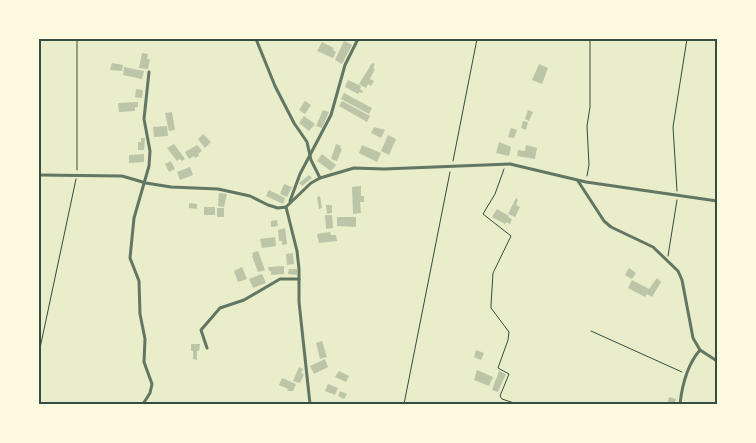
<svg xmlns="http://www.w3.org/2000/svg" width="756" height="443" font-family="'Sofia Sans Condensed',sans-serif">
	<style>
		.building { fill: #bcc5a7 }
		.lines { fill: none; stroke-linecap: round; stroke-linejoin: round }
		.path { stroke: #344e41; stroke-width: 1 }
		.minor { stroke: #617663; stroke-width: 3 }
		.neatline { fill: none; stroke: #344e41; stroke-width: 2 }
	</style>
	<rect width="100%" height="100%" fill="#e9edc9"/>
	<g class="building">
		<polygon points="344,41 352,45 342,64 335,60"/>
		<polygon points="322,42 334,48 333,50 336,52 333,58 317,51"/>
		<polygon points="142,53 148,54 147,59 150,59 148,69 139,68"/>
		<polygon points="112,63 123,65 122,71 110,70"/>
		<polygon points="372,63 375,64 373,68 375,69 370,79 374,81 371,86 368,84 366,88 359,84"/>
		<polygon points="539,64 548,68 542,84 532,80"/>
		<polygon points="124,67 144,71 142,79 123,75"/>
		<polygon points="348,80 361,86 360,89 363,91 362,93 359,92 358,94 345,87"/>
		<polygon points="136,89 143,90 142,98 135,97"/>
		<polygon points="344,93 372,108 369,114 341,99"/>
		<polygon points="305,101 311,105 305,114 299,110"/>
		<polygon points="342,101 370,116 367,122 339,106"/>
		<polygon points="138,102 138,107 135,107 135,111 119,112 118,103"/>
		<polygon points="323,110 329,112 322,128 316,126"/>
		<polygon points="528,110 533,112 529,121 525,119"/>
		<polygon points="172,112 175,130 169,131 165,113"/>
		<polygon points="304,116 315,124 309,131 299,123"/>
		<polygon points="523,121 528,122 526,130 521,128"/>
		<polygon points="167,126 168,136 154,137 153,127"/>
		<polygon points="374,127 385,130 381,138 371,133"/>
		<polygon points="511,128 517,130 514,138 508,137"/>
		<polygon points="203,134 211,142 205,148 198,139"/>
		<polygon points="388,135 396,139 389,155 381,151"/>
		<polygon points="141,138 145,138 144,150 138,150 138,142 141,142"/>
		<polygon points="499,142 511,147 509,156 496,153"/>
		<polygon points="174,144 185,159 182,161 180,159 177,161 167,148"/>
		<polygon points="336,144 341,146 340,148 342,149 337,161 331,159"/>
		<polygon points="197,145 202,151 198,154 199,156 195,158 194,156 189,159 185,152"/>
		<polygon points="362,145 381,153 377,162 359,153"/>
		<polygon points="526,145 537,148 535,159 517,156 518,150 525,151"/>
		<polygon points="144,154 144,162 129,163 129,155"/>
		<polygon points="322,154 336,165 331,171 317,161"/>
		<polygon points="171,161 175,169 169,172 165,164"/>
		<polygon points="190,167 193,175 180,180 177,172"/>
		<polygon points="309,175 312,178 302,186 299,183"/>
		<polygon points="284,184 292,187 287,197 280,194"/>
		<polygon points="361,186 361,196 364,196 364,202 360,202 361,213 353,214 352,187"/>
		<polygon points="269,190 285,198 283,204 266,196"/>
		<polygon points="219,193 227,194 224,207 218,206"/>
		<polygon points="320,196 322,208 319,209 317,197"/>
		<polygon points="516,198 518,200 516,205 520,207 515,217 508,214"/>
		<polygon points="189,203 197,204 197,209 189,208"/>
		<polygon points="326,205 332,205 332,213 327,214"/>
		<rect x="204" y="207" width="11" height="8"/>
		<rect x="217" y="208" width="7" height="9"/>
		<polygon points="497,209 509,216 508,217 512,219 510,224 506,222 505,224 492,217"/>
		<polygon points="325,215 332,215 333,228 326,229"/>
		<polygon points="337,217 356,217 356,227 337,226"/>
		<polygon points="277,220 278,226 271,227 271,221"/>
		<polygon points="285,228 287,244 282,245 282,241 279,241 278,230"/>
		<polygon points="330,232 331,235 336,235 337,241 319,243 317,234"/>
		<polygon points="275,237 276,246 262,248 260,239"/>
		<polygon points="258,251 265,270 258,272 252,256 253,256 252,253"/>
		<polygon points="293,253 294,264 287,265 286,254"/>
		<polygon points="284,266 284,274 271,275 271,271 269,271 268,267"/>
		<polygon points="242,267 247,279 238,282 234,271"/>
		<polygon points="629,268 636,273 632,279 625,275"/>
		<polygon points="289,269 297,269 297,275 288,274"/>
		<polygon points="262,274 266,283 253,288 249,279"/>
		<polygon points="657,278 661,282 652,297 647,294 645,297 628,288 632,280 649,289"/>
		<polygon points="322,341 327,357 320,359 316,343"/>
		<polygon points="191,344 200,344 199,351 197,351 197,360 193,359 193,351 191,351"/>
		<polygon points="476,350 484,353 481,360 474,357"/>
		<polygon points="325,359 328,367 314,374 310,366"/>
		<polygon points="299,367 303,369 301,373 304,374 300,383 293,381"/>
		<polygon points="477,370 493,377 489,386 474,380"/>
		<polygon points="339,371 349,376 346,382 335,377"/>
		<polygon points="499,371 506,374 498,392 492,390"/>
		<polygon points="282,378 296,384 293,391 287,391 288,389 279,385"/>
		<polygon points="328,384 338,388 335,395 325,391"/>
		<polygon points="340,391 347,394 344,399 338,396"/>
		<polygon points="669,397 676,399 675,404 667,404"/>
	</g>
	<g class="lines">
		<g class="path">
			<polyline points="77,39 77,170"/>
			<polyline points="453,161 477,39"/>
			<polyline points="504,169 495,194 483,214 511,236 493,273 491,305 491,308 509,332 508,340 498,368 509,374 500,396 502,399 517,404"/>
			<polyline points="587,176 589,165 587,126 590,107 590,39"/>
			<polyline points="677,191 673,127 687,39"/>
			<polyline points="668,256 677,200"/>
			<polyline points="591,331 682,372"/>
			<polyline points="39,353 76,179"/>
			<polyline points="404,404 450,172"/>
		</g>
		<g class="minor">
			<polyline points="256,39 275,86 294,123 307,142 311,160 320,178"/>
			<polyline points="39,175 122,176 146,183 171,187 218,189 250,196 268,205 278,208 286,207 311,183 320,178 354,168 384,169 510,164 586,182 717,201"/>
			<polyline points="578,181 604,221 611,227 653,247 678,271 682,280 693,338 700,350 717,361"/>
			<polyline points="290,201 300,174 331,115 345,65 358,39"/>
			<polyline points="286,207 297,251 299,269 299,302 310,404"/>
			<polyline points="207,348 201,330 220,308 244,300 280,279 299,279"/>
			<polyline points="143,404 150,393 152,384 144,362 145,339 140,314 139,281 130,258 134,218 149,166 150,151 144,119 149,72"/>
			<path d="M 680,404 C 682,386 687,365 700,350"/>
		</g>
	</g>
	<rect width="756" height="443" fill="none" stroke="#fefae0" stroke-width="80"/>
	<rect x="40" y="40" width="676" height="363" class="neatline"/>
</svg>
